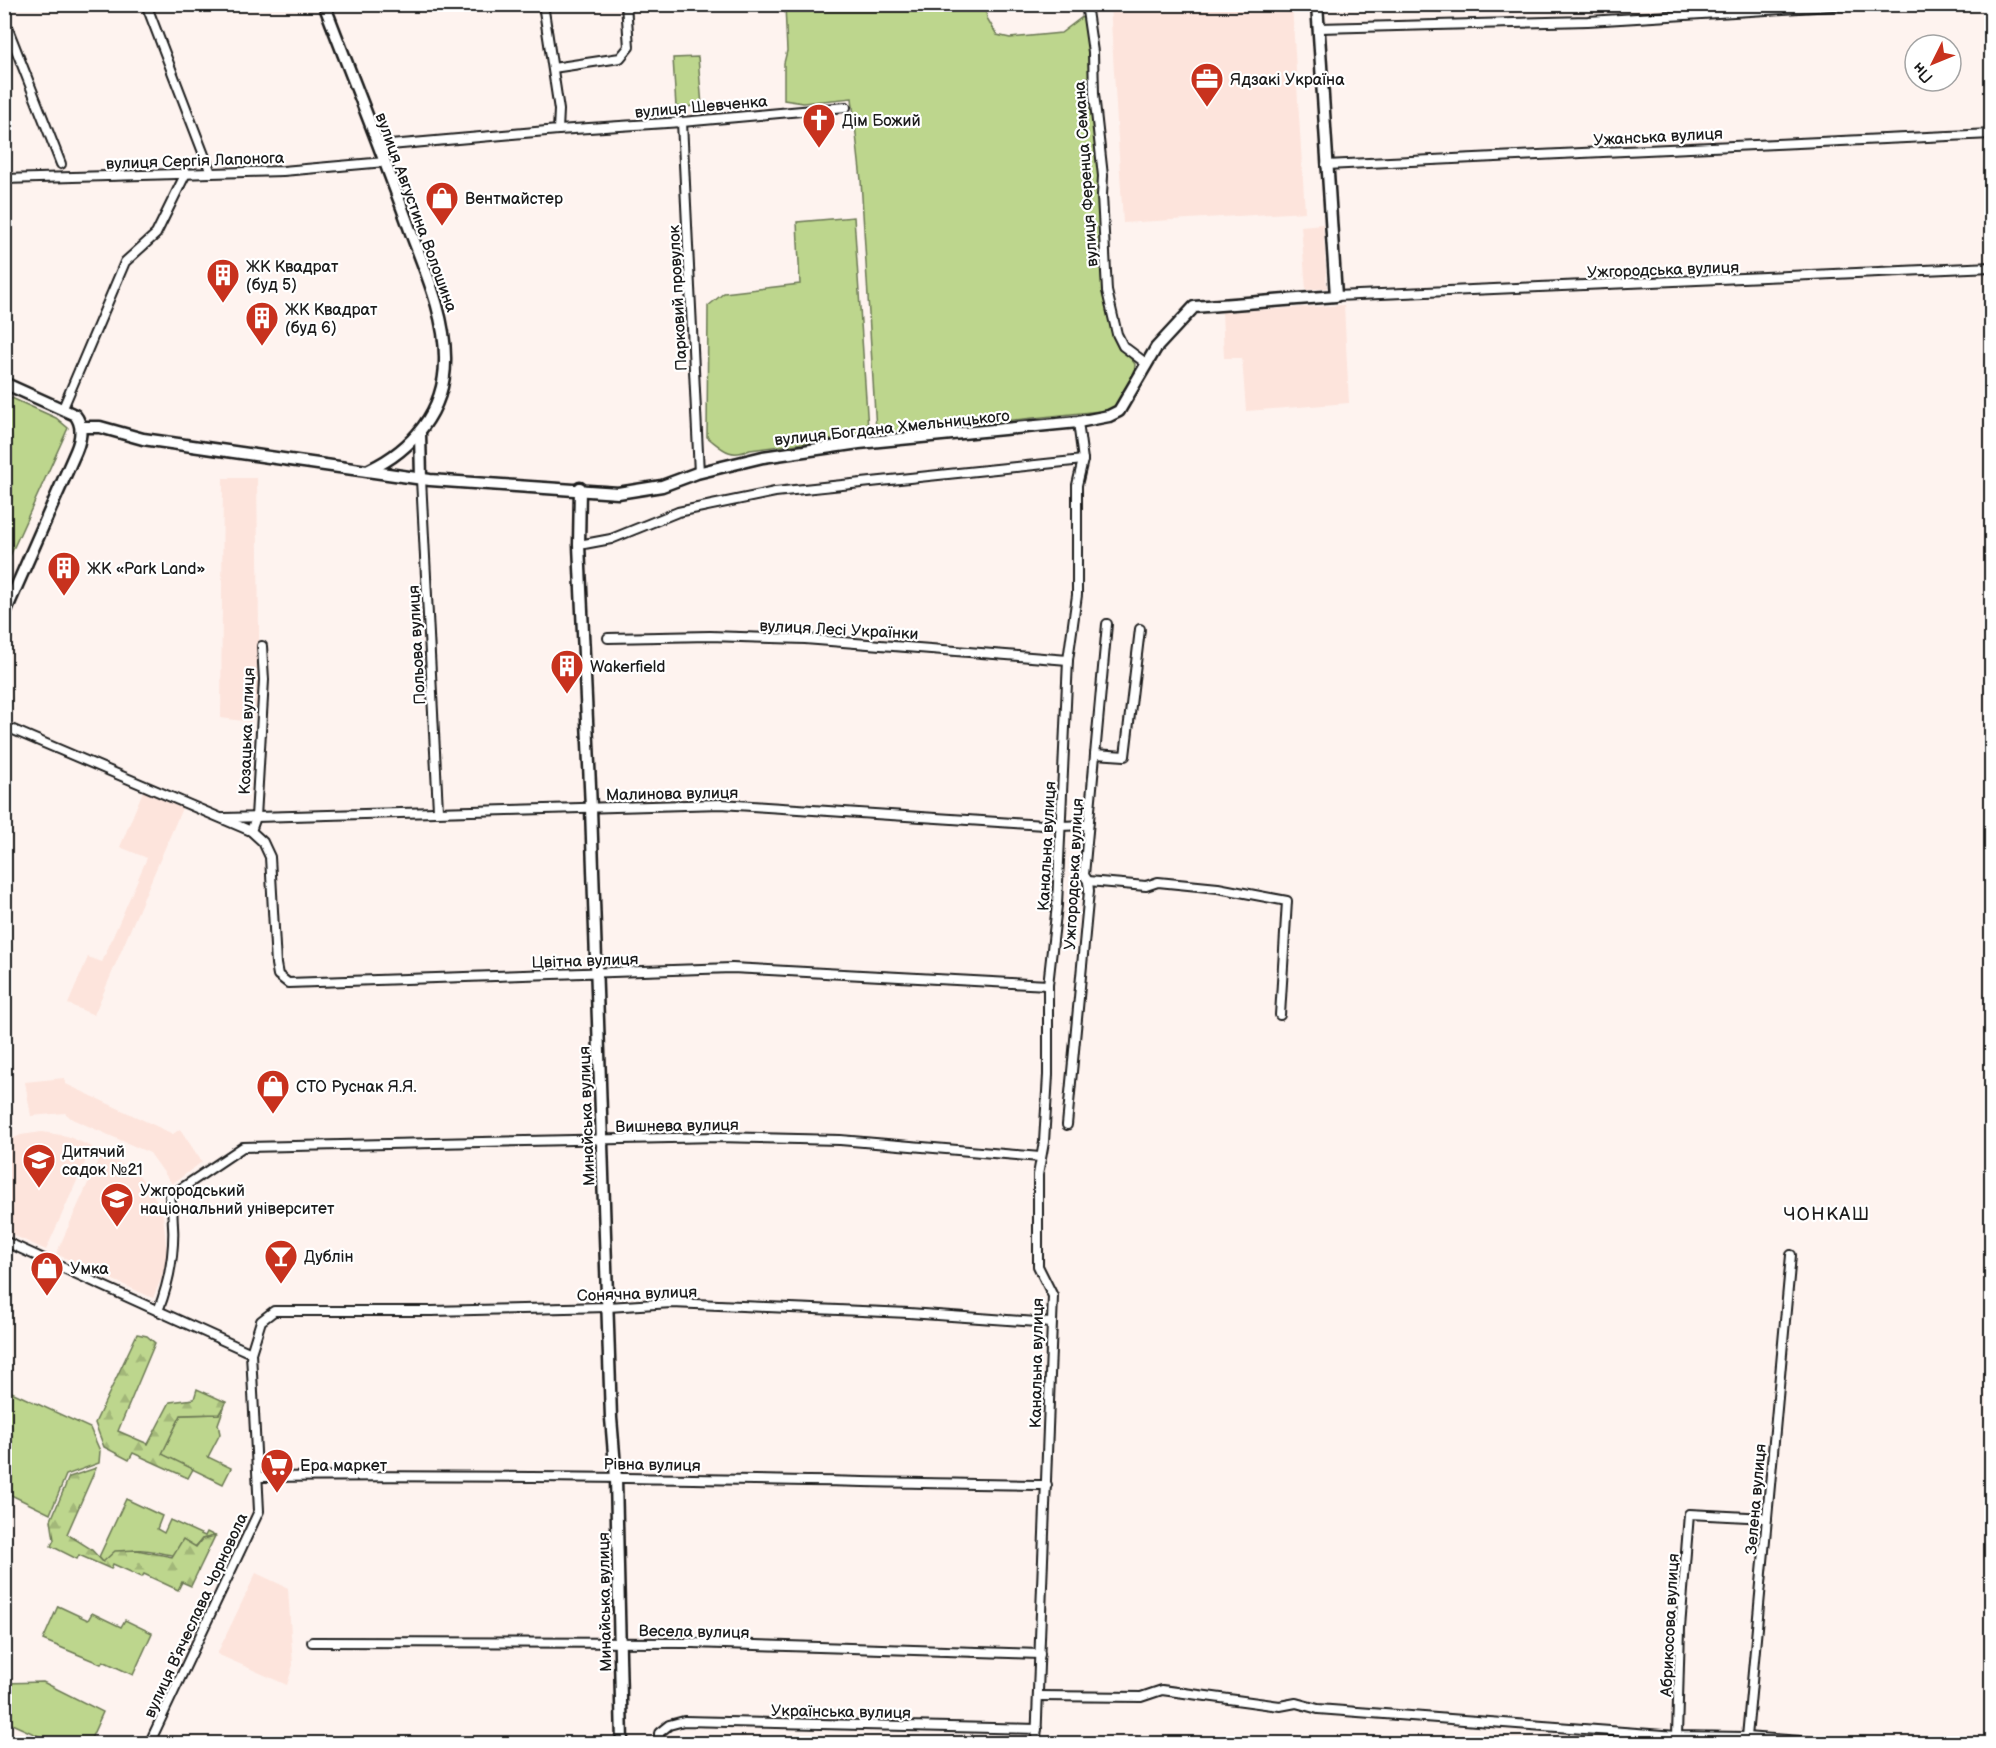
<svg xmlns="http://www.w3.org/2000/svg" width="1996" height="1748" font-family="'Balsamiq Sans',sans-serif">
	<style>
		.built { fill: #fde4dc }
		.green { fill: #bdd68d; stroke: #6c7954; stroke-width: 1.5 }
		.forest { fill: url(#forest-firs); stroke: #6c7954; stroke-width: 1.5 }
		.lines { fill: none; stroke-linecap: round; stroke-linejoin: round }
		.street-casing { stroke: #1c1c1c; stroke-width: 12 }
		.secondary-casing { stroke: #1c1c1c; stroke-width: 15 }
		.street { stroke: #fff; stroke-width: 8 }
		.secondary { stroke: #fff; stroke-width: 10 }
		.labels { text-anchor: middle; stroke-width: 4.5; stroke-linejoin: round; paint-order: stroke }
		.poi-label { font-size: 16px; fill: #1c1c1c; stroke: #fff; text-anchor: start }
		.street-label { font-size: 16px; fill: #1c1c1c; stroke: #fff }
		.neighbourhood-label { font-size: 18px; letter-spacing: 1.5px; fill: #1c1c1c; stroke: #fff }
	</style>
	<defs>
		<pattern id="forest-firs" width="22" height="20" patternUnits="userSpaceOnUse" patternTransform="scale(1.5)"><rect width="22" height="20" fill="#bdd68d"/><path d="M5 1l3.5 6h-7zM16 11l3.5 6h-7z" fill="#a2b779"/></pattern>
	</defs>
	<rect width="100%" height="100%" fill="#fef3ef"/>
	<filter id="ink" filterUnits="userSpaceOnUse"><feTurbulence type="fractalNoise" baseFrequency=".0167" numOctaves="2"/><feDisplacementMap in="SourceGraphic" scale="12" xChannelSelector="R" yChannelSelector="G"/><feConvolveMatrix kernelMatrix="1 2 1 2 8 2 1 2 1" color-interpolation-filters="sRGB"/></filter>
	<g filter="url(#ink)">
		<g class="built">
			<polygon points="1110,5 1292,5 1305,212 1123,223"/>
			<polygon points="1323,224 1327,288 1306,290 1301,226"/>
			<polygon points="1344,305 1349,403 1246,411 1242,358 1224,358 1222,312"/>
			<polygon points="223,478 257,478 260,703 250,722 221,718"/>
			<polygon points="143,791 182,808 94,1015 68,1004 88,957 102,962 147,858 120,847"/>
			<polygon points="64,1078 66,1084 173,1134 180,1129 202,1162 172,1184 150,1153 72,1119 65,1113 31,1116 25,1082"/>
			<polygon points="42,1132 67,1136 92,1147 46,1250 4,1231 5,1142 21,1135"/>
			<polygon points="102,1152 138,1174 153,1194 163,1215 167,1253 164,1272 153,1298 56,1254"/>
			<polygon points="256,1573 288,1588 293,1665 287,1685 217,1654"/>
		</g>
		<g class="green">
			<path d="M 785,5 L 985,5 L 987,18 L 997,35 L 1010,38 L 1061,33 L 1085,15 L 1114,336 L 1135,364 C 1135,382 1124,399 1110,410 L 879,434 L 876,430 L 861,180 L 852,98 L 803,103 L 784,100 L 784,63 L 787,51 Z"/>
			<polygon points="698,57 702,106 676,107 673,58"/>
			<path d="M 854,217 L 868,429 L 860,436 L 750,450 C 729,458 724,450 707,437 L 708,306 L 724,293 L 800,284 L 797,222 Z"/>
			<polygon points="5,395 56,418 68,428 5,567"/>
			<polygon points="5,1389 90,1428 100,1451 99,1463 66,1475 50,1514 5,1492"/>
			<polygon points="226,1402 218,1424 220,1434 208,1457 231,1468 223,1484 161,1454 181,1415 219,1414"/>
			<path d="M 126,1499 L 162,1516 L 157,1529 L 164,1533 L 170,1520 L 205,1536 L 207,1532 L 215,1536 L 202,1539 C 180,1570 159,1546 135,1550 C 125,1552 114,1558 103,1562 L 99,1557 Z"/>
			<polygon points="58,1606 88,1620 92,1613 121,1627 125,1620 152,1633 133,1675 103,1661 101,1664 43,1640"/>
			<polygon points="43,1682 103,1712 89,1743 54,1743 5,1721 5,1683"/>
		</g>
		<g class="forest">
			<polygon points="137,1334 147,1336 155,1343 118,1431 148,1444 170,1402 194,1399 197,1389 226,1402 219,1414 181,1415 162,1454 193,1469 188,1478 133,1453 129,1460 104,1447 95,1423"/>
			<polygon points="96,1468 67,1534 91,1549 103,1562 115,1551 137,1550 172,1557 183,1539 196,1547 202,1539 215,1536 191,1586 182,1582 178,1590 144,1574 142,1577 113,1564 111,1569 79,1555 77,1559 51,1546 54,1540 51,1520 69,1477"/>
		</g>
		<g class="lines">
			<g class="street-casing">
				<g id="street">
					<polyline points="146,4 211,173"/>
					<polyline points="1086,4 1093,52 1094,94 1103,176 1102,195 1107,291 1117,334 1123,346 1147,364"/>
					<polyline points="4,19 61,164"/>
					<polyline points="1319,28 1588,21 1865,4"/>
					<polyline points="553,68 620,58 629,47 626,4"/>
					<polyline points="682,122 699,473"/>
					<polyline points="558,130 682,122 846,107"/>
					<polyline points="379,146 558,130 559,110 543,4"/>
					<polyline points="1326,165 1992,134"/>
					<polyline points="4,179 283,171 385,162"/>
					<polyline points="1336,296 1992,267"/>
					<polyline points="63,408 125,262 156,234 186,173"/>
					<polyline points="1078,422 1083,460"/>
					<polyline points="421,479 438,810"/>
					<polyline points="579,545 611,539 678,512 775,492 1083,460"/>
					<polyline points="608,638 710,636 805,639 1068,660"/>
					<polyline points="4,726 251,831 263,842 270,857 276,964 278,975 288,983 732,968 1048,985"/>
					<polyline points="1095,754 1125,756 1140,629"/>
					<polyline points="224,818 721,804 1059,826 1088,825"/>
					<polyline points="251,831 256,817 264,680 262,646"/>
					<polyline points="1088,881 1146,886 1158,882 1218,888 1287,901 1280,1015"/>
					<polyline points="1067,1125 1089,891 1088,881 1084,875 1107,624"/>
					<polyline points="4,1241 251,1353"/>
					<path d="M 158,1311 C 173,1273 177,1235 170,1196 L 243,1147 L 718,1137 L 840,1140 L 1040,1157"/>
					<path d="M 258,1477 C 521,1474 783,1481 1047,1485"/>
					<polyline points="312,1642 692,1643 1040,1654"/>
					<polyline points="1038,1696 1141,1697 1162,1690 1280,1706 1296,1703 1318,1709 1677,1736 1747,1737 1841,1744"/>
					<polyline points="1677,1736 1680,1628 1689,1514 1767,1518"/>
					<polyline points="149,1744 259,1511 251,1353 261,1321 274,1311 431,1311 608,1307 672,1303 909,1313 1051,1323"/>
					<polyline points="659,1744 659,1733 669,1725 684,1721 1037,1729"/>
					<polyline points="1036,1744 1053,1296 1038,1266 1038,1175 1044,1142 1048,1075 1048,985 1057,905 1068,660 1077,595 1077,485 1083,460"/>
					<polyline points="1744,1744 1747,1737 1791,1255"/>
				</g>
			</g>
			<g class="secondary-casing">
				<g id="secondary">
					<path d="M 324,4 C 353,80 383,154 410,230 C 425,271 446,316 445,361 C 445,411 412,450 369,470"/>
					<path d="M 4,383 L 75,415 C 84,426 81,439 76,451 L 4,615"/>
					<polyline points="81,427 100,427 143,439 430,480 618,493 662,486 697,473 763,457 859,443 1078,422 1109,416 1119,411 1156,348 1194,307 1336,296 1317,4"/>
					<polyline points="420,433 421,479"/>
					<polyline points="580,488 579,545 591,808 611,1418 616,1478 622,1744"/>
				</g>
			</g>
			<use href="#street" class="street"/>
			<use href="#secondary" class="secondary"/>
		</g>
	</g>
	<defs>
		<g id="office-pin" transform="scale(1.725)"><path d="M0 17L-7.5 6A9.5 9.5 0 1 1 7.5 6Z" fill="#c8321e" stroke="#fff"/><path d="M-6-3h4V-5.5h4V-3h4V5H-6ZM-1-4.5V-3h2v-1.5ZM-6 0V1H6V0Z" fill="#fff"/></g>
		<g id="church-pin" transform="scale(1.725)"><path d="M0 17L-7.5 6A9.5 9.5 0 1 1 7.5 6Z" fill="#c8321e" stroke="#fff"/><path d="M-1.2-6h2.4v3.5h3.3v2.4h-3.3V6h-2.4V-.1h-3.3v-2.4h3.3Z" fill="#fff"/></g>
		<g id="shop-pin" transform="scale(1.725)"><path d="M0 17L-7.5 6A9.5 9.5 0 1 1 7.5 6Z" fill="#c8321e" stroke="#fff"/><path d="M-5-2.5h2.3a2.7 3.5 0 0 1 5.4 0H5L5.5 6h-11ZM-1.5-2.5h3a1.5 2.3 0 0 0-3 0Z" fill="#fff"/></g>
		<g id="building-pin" transform="scale(1.725)"><path d="M0 17L-7.5 6A9.5 9.5 0 1 1 7.5 6Z" fill="#c8321e" stroke="#fff"/><path d="M-4-6H4V6H1V3H-1V6H-4ZM-2.5-4.3h1.7v1.8h-1.7ZM.8-4.3h1.7v1.8H.8ZM-2.5-1h1.7V.8h-1.7ZM.8-1h1.7V.8H.8Z" fill="#fff"/></g>
		<g id="school-pin" transform="scale(1.725)"><path d="M0 17L-7.5 6A9.5 9.5 0 1 1 7.5 6Z" fill="#c8321e" stroke="#fff"/><path d="M0-5L7-2L0 1L-7-2ZM-4 1L0 2.5L4 1V4Q0 6-4 4Z" fill="#fff"/></g>
		<g id="university-pin" transform="scale(1.725)"><path d="M0 17L-7.5 6A9.5 9.5 0 1 1 7.5 6Z" fill="#c8321e" stroke="#fff"/><path d="M0-5L7-2L0 1L-7-2ZM-4 1L0 2.5L4 1V4Q0 6-4 4Z" fill="#fff"/></g>
		<g id="bar-pin" transform="scale(1.725)"><path d="M0 17L-7.5 6A9.5 9.5 0 1 1 7.5 6Z" fill="#c8321e" stroke="#fff"/><path d="M-6-5H6L.8 .8V4.5H3.5V6h-7V4.5H-.8V.8Z" fill="#fff"/></g>
		<g id="supermarket-pin" transform="scale(1.725)"><path d="M0 17L-7.5 6A9.5 9.5 0 1 1 7.5 6Z" fill="#c8321e" stroke="#fff"/><path d="M-6-5.5h2.5l.6 2H6L4.5 2H-2.5L-4.4-4H-6ZM-1.5 3.2a1.3 1.3 0 1 0 .1 0ZM3 3.2a1.3 1.3 0 1 0 .1 0Z" fill="#fff"/></g>
	</defs>
	<g fill-rule="evenodd">
		<use href="#office-pin" x="1207" y="79"/>
		<use href="#church-pin" x="819" y="120"/>
		<use href="#shop-pin" x="442" y="198"/>
		<use href="#building-pin" x="223" y="275"/>
		<use href="#building-pin" x="262" y="318"/>
		<use href="#building-pin" x="64" y="568"/>
		<use href="#building-pin" x="567" y="666"/>
		<use href="#shop-pin" x="273" y="1086"/>
		<use href="#school-pin" x="39" y="1160"/>
		<use href="#university-pin" x="117" y="1199"/>
		<use href="#bar-pin" x="281" y="1256"/>
		<use href="#shop-pin" x="47" y="1268"/>
		<use href="#supermarket-pin" x="277" y="1465"/>
	</g>
	<g class="labels">
		<g class="poi-label">
			<text x="1230" y="85">Ядзакі Україна</text>
			<text x="842" y="126">Дім Божий</text>
			<text x="465" y="204">Вентмайстер</text>
			<text x="246" y="272">ЖК Квадрат<tspan x="246" dy="18">(буд 5)</tspan></text>
			<text x="285" y="315">ЖК Квадрат<tspan x="285" dy="18">(буд 6)</tspan></text>
			<text x="87" y="574">ЖК «Park Land»</text>
			<text x="590" y="672">Wakerfield</text>
			<text x="296" y="1092">СТО Руснак Я.Я.</text>
			<text x="62" y="1157">Дитячий<tspan x="62" dy="18">садок №21</tspan></text>
			<text x="140" y="1196">Ужгородський<tspan x="140" dy="18">національний університет</tspan></text>
			<text x="304" y="1262">Дублін</text>
			<text x="70" y="1274">Умка</text>
			<text x="300" y="1471">Ера маркет</text>
		</g>
		<g class="street-label">
			<text transform="translate(701 106) rotate(-5)" y="6">вулиця Шевченка</text>
			<text transform="translate(1658 136) rotate(-3)" y="6">Ужанська вулиця</text>
			<text transform="translate(195 160) rotate(-2)" y="6">вулиця Сергія Лапонога</text>
			<text transform="translate(1085 174) rotate(-94)" y="6">вулиця Ференца Семана</text>
			<text transform="translate(417 212) rotate(70)" y="6">вулиця Августина Волошина</text>
			<text transform="translate(1663 269) rotate(-2)" y="6">Ужгородська вулиця</text>
			<text transform="translate(677 298) rotate(-93)" y="6">Парковий провулок</text>
			<text transform="translate(892 427) rotate(-6)" y="6">вулиця Богдана Хмельницького</text>
			<text transform="translate(839 629) rotate(3)" y="6">вулиця Лесі Українки</text>
			<text transform="translate(416 645) rotate(-93)" y="6">Польова вулиця</text>
			<text transform="translate(246 731) rotate(-88)" y="6">Козацька вулиця</text>
			<text transform="translate(672 793) rotate(-1)" y="6">Малинова вулиця</text>
			<text transform="translate(1046 846) rotate(-87)" y="6">Канальна вулиця</text>
			<text transform="translate(1073 874) rotate(-87)" y="6">Ужгородська вулиця</text>
			<text transform="translate(585 960) rotate(-2)" y="6">Цвітна вулиця</text>
			<text transform="translate(586 1116) rotate(-92)" y="6">Минайська вулиця</text>
			<text transform="translate(677 1125) rotate(-1)" y="6">Вишнева вулиця</text>
			<text transform="translate(637 1293) rotate(-2)" y="6">Сонячна вулиця</text>
			<text transform="translate(1036 1363) rotate(-89)" y="6">Канальна вулиця</text>
			<text transform="translate(652 1464) rotate(1)" y="6">Рівна вулиця</text>
			<text transform="translate(1755 1499) rotate(-85)" y="6">Зелена вулиця</text>
			<text transform="translate(604 1602) rotate(-91)" y="6">Минайська вулиця</text>
			<text transform="translate(195 1615) rotate(-65)" y="6">вулиця Вʼячеслава Чорновола</text>
			<text transform="translate(1669 1625) rotate(-87)" y="6">Абрикосова вулиця</text>
			<text transform="translate(694 1631) rotate(1)" y="6">Весела вулиця</text>
			<text transform="translate(841 1711) rotate(1)" y="6">Українська вулиця</text>
		</g>
		<g class="neighbourhood-label">
			<text x="1827" y="1220">ЧОНКАШ</text>
		</g>
	</g>
	<rect width="1996" height="1748" fill="none" stroke="#fff" stroke-width="24"/>
	<rect x="12" y="12" width="1972" height="1724" fill="none" stroke="#1c1c1c" stroke-width="2" filter="url(#ink)"/>
	<g transform="translate(1933 63) rotate(227)"><circle r="28" fill="#ffffff" stroke="#a4a4a4" stroke-width="1.5"/>
	<path d="M0-4.5L10 22L0 15L-10 22Z" fill="#c8321e"/>
	<text y="-9" font-size="16" font-weight="bold" text-anchor="middle" fill="#1c1c1c">Пн</text>
	</g>
</svg>
